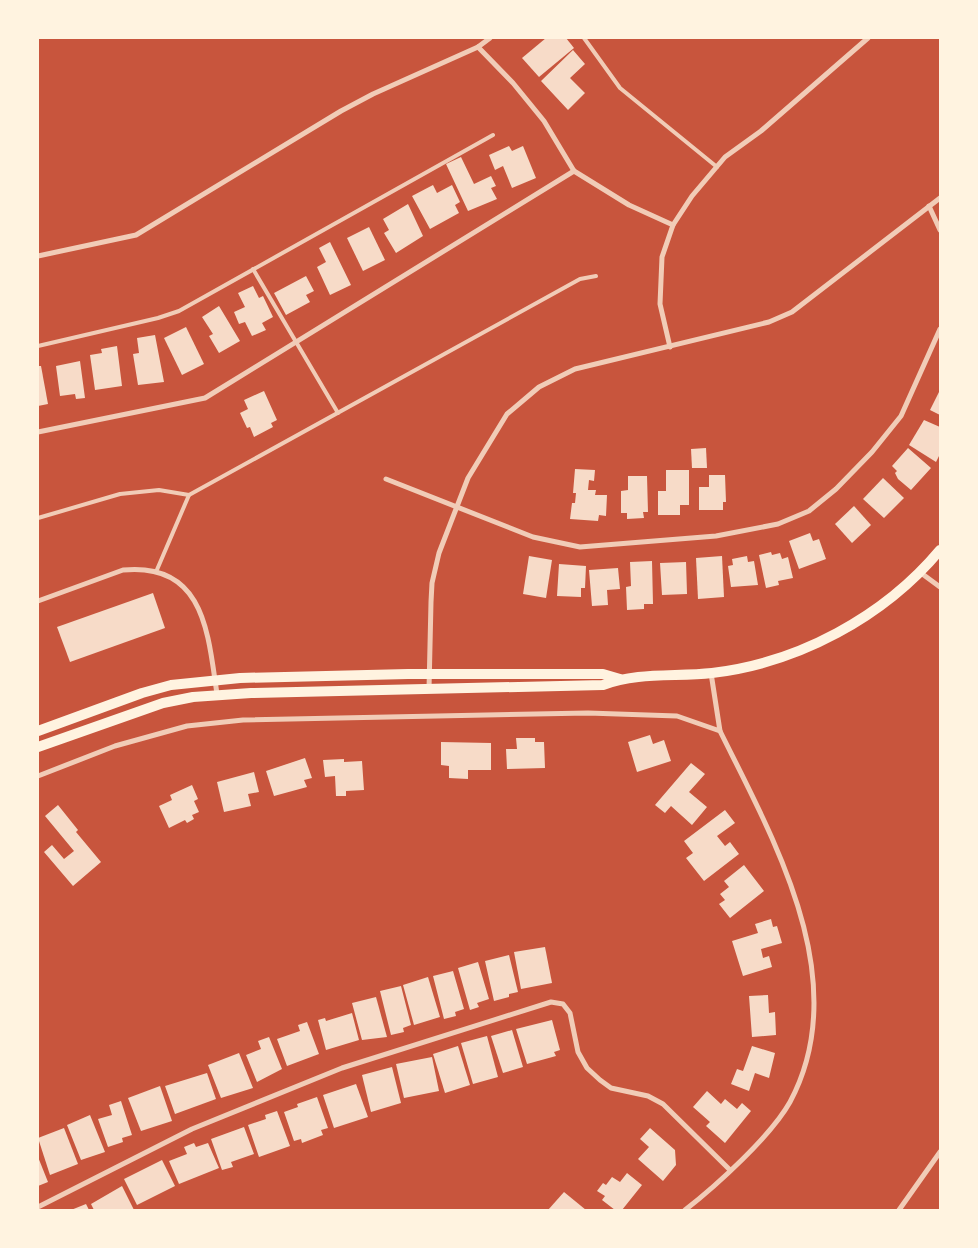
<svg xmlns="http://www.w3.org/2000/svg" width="978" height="1248" font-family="'Fira Sans Condensed',sans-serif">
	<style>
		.building { fill: #f7dbc8 }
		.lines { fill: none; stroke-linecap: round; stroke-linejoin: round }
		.service { stroke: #f1ccb7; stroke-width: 4 }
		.minor { stroke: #f1ccb7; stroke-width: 5 }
		.secondary { stroke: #fff3e0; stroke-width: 10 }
	</style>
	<rect width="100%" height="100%" fill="#c8553d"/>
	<g class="building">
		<polygon points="546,38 566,38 574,48 539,77 522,58"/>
		<polygon points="573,50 585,64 570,78 585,93 568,110 541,81"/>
		<polygon points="509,146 512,151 523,146 536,178 512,188 503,166 495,170 489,155"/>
		<polygon points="461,157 474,184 491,176 496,186 491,188 497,199 468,211 446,164"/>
		<polygon points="433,185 437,193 452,185 460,202 455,205 459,213 430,229 412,196"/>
		<polygon points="408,204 423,236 396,253 384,233 389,230 383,219"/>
		<polygon points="369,227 385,260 363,271 347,238"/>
		<polygon points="330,242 351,285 330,295 317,267 326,262 319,248"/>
		<polygon points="306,276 314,291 306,295 310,302 286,315 274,293"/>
		<polygon points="253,286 259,298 263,296 273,317 262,323 266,330 252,336 245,322 239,324 234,312 245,307 238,293"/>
		<polygon points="219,306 240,341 219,353 209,336 213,334 202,317"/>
		<polygon points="186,327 204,364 182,375 164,338"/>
		<polygon points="155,335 164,382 138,385 133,354 139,353 137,338"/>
		<polygon points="117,346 122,386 95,390 90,355 102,353 101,349"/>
		<polygon points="80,361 85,398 76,399 75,394 60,396 56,366"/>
		<polygon points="38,366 41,366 48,404 38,406"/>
		<polygon points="940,390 940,415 930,410"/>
		<polygon points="264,391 277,420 271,423 273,427 254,437 250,427 247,428 240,413 248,409 244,400"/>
		<polygon points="924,420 940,427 940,454 936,462 909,445"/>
		<polygon points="706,448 707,468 692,468 691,449"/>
		<polygon points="908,448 931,468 911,490 898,479 895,473 897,471 892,466"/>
		<polygon points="575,469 595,470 594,481 589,480 588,490 596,490 595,495 607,495 606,516 599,515 598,521 570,519 572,503 575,503 576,493 573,493"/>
		<polygon points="666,470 689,470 689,505 680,505 680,515 658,515 658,491 666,491"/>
		<polygon points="709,475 725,475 726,502 723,502 723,510 699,510 699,487 709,487"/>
		<polygon points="628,476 647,476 648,512 643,512 644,518 627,519 627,513 621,513 621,491 628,490"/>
		<polygon points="883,478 904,498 884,518 863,499"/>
		<polygon points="854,506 871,525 852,543 835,524"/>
		<polygon points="810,533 813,541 819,539 826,559 799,569 789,541"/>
		<polygon points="771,552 772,555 780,553 782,559 788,557 793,578 778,581 779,585 766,588 759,555"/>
		<polygon points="529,556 552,560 546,598 523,594"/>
		<polygon points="722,556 724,597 698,599 696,558"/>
		<polygon points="747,556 748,562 754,561 758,585 731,587 728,566 733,565 732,559"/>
		<polygon points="652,561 653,604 644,604 644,609 627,610 626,587 631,586 630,562"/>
		<polygon points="686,562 687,594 662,595 660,563"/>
		<polygon points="559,564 586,566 585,588 581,588 581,597 557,596"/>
		<polygon points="618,568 620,589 607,590 608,605 592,606 589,570"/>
		<polygon points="153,593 165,628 70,662 57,627"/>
		<polygon points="650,735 653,744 664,740 671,761 637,772 628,742"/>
		<polygon points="516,738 535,738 535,742 544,742 545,768 507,769 506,749 517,749"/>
		<polygon points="441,742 491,743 491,770 468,770 468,779 449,778 449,766 441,765"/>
		<polygon points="305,758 312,778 304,780 307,787 274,796 266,771"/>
		<polygon points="344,759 344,762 362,761 364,790 346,791 346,796 336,796 335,776 325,777 323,760"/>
		<polygon points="691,763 705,774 689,792 707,807 692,825 671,806 665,813 655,805"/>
		<polygon points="254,772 259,792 248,794 251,806 224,812 217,782"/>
		<polygon points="192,785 198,799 194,801 199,812 192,815 194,819 187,823 185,820 169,828 159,806 172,800 170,795"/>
		<polygon points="58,805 78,830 76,832 101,862 73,886 44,852 52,845 64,859 74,851 45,816"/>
		<polygon points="725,810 735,823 717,836 725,846 730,842 739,854 704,881 686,858 693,853 684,841"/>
		<polygon points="744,865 764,891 730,918 719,904 725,900 720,894 729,887 724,881"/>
		<polygon points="771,919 773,927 777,926 782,943 761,949 763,958 769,956 772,967 743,976 732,941 758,933 755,924"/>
		<polygon points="545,947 552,983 521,989 514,952"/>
		<polygon points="509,955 518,992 509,994 509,997 494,1001 485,961"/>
		<polygon points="478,962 489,999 477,1003 479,1007 470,1010 458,968"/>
		<polygon points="453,971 464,1009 455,1012 456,1016 444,1019 433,976"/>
		<polygon points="428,977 440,1017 414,1025 403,985"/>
		<polygon points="401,986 411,1025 403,1028 404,1032 391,1035 380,991"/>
		<polygon points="768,995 769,1013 775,1012 776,1035 752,1037 749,996"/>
		<polygon points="376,997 387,1037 362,1040 352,1003"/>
		<polygon points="352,1013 359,1040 326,1050 318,1020 325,1018 326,1021"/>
		<polygon points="552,1020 560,1050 554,1052 556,1056 527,1064 516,1029"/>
		<polygon points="307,1022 319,1054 287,1066 277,1039 300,1031 298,1025"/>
		<polygon points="512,1030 523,1067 503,1073 491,1036"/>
		<polygon points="487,1036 498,1077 473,1084 461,1043"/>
		<polygon points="269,1037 282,1069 257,1082 246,1055 261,1049 258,1041"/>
		<polygon points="458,1046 470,1085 445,1093 433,1054"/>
		<polygon points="752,1046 775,1053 769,1078 755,1073 749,1091 731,1084 737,1069 743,1071"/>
		<polygon points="239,1053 253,1088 221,1098 208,1065"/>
		<polygon points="432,1057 439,1091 404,1098 396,1064"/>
		<polygon points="392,1067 401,1103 371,1112 362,1075"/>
		<polygon points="207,1073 216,1099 175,1114 165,1086"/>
		<polygon points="356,1084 368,1117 334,1128 323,1095"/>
		<polygon points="160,1086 172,1121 141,1131 128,1098"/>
		<polygon points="707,1091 721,1104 725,1099 737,1109 742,1103 751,1111 725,1143 706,1126 710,1122 693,1107"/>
		<polygon points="317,1097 328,1128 321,1130 323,1135 302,1143 301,1139 294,1141 284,1112 298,1107 297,1104"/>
		<polygon points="121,1101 132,1135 122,1138 123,1142 108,1147 98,1119 112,1115 109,1105"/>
		<polygon points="277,1111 290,1146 259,1157 248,1125 266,1119 265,1115"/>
		<polygon points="90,1115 105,1152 81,1160 67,1125"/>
		<polygon points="244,1127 254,1154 231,1162 233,1167 222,1170 211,1139"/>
		<polygon points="64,1128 78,1164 50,1175 38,1138"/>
		<polygon points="650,1128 675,1150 676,1165 663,1181 638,1159 649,1147 640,1139"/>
		<polygon points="194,1143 196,1147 208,1143 219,1168 179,1184 169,1161 187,1154 184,1147"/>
		<polygon points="38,1157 48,1182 38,1186"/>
		<polygon points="162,1160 175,1186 137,1205 124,1179"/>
		<polygon points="627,1173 642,1185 622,1210 615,1210 602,1200 605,1196 597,1191 603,1183 606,1185 612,1177 620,1182"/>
		<polygon points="122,1186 134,1210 94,1210 91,1204"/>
		<polygon points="564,1192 586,1210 548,1210"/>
		<polygon points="86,1204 89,1210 71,1210"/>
	</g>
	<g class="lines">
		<g class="service">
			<polyline points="584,38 620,88 717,167"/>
			<polyline points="253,269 338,413"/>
			<polyline points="38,346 158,318 179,311 493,135"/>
			<polyline points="38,518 120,494 159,490 189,495 580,279 596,276"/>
			<polyline points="156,572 189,495"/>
		</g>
		<g class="minor">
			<polyline points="478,47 513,83 544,121 574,171 629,205 673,225"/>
			<polyline points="929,206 940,230"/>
			<polyline points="38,256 136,235 341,111 373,94 478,47 490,38"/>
			<polyline points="670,347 660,304 662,257 673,225 692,196 725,157 761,131 868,38"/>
			<polyline points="38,432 205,398 574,171"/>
			<polyline points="386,479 533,537 580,547 716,536 778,524 809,511 836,489 872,452 901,416 940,329"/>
			<polyline points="921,573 940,587"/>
			<path d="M 38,601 L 123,570 C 205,562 208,634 217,694"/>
			<polyline points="429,689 431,602 432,583 439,553 468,478 507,414 539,387 575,369 769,322 792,312 940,198"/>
			<polyline points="38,776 115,746 187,726 243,720 588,713 677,716 720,731 711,673"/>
			<polyline points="38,1207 192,1129 342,1068 551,1002 563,1004 570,1013 578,1052 587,1068 600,1080 611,1088 648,1096 663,1104 730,1170"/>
			<path d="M 685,1210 C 716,1186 771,1136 790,1102 C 855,981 774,840 720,731"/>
			<polyline points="899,1210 940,1152"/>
		</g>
		<g class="secondary">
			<polyline points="38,731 142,693 171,685 240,678 408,674 603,674 620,679"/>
			<path d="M 38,747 L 163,703 L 193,697 L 251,693 L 603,685 C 637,672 675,677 712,673 C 798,663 884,617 940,550"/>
		</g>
	</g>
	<rect width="978" height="1248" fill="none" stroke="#fff3e0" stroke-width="78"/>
</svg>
